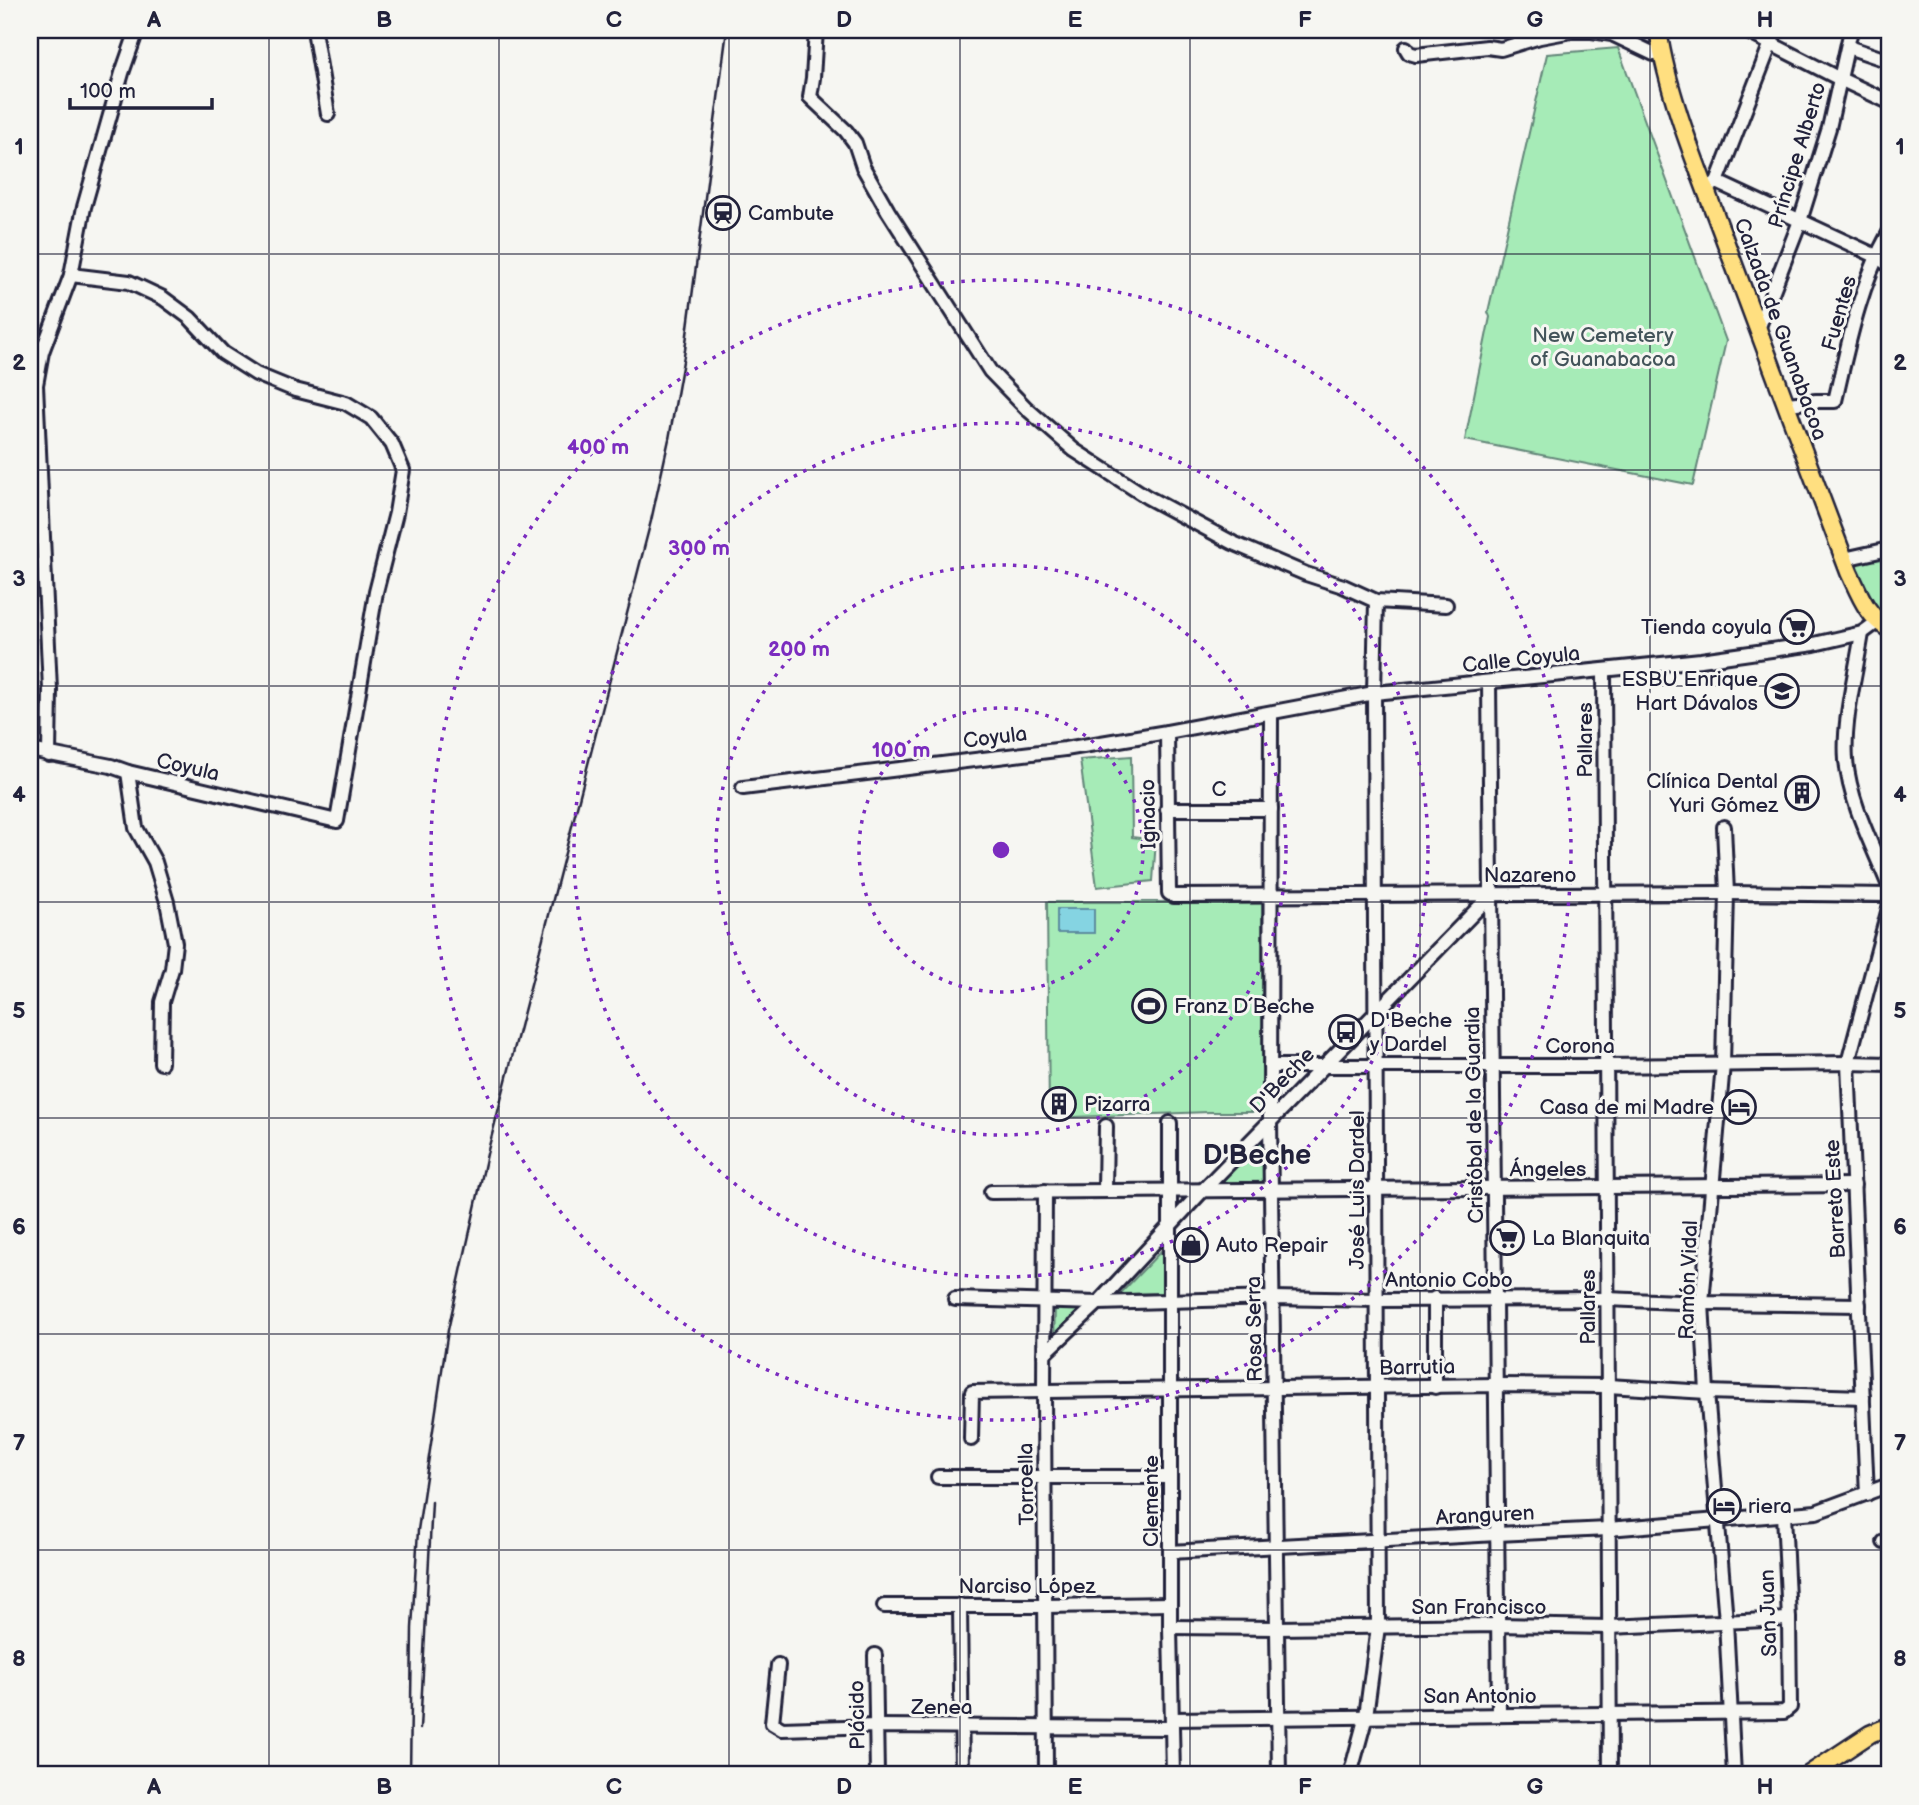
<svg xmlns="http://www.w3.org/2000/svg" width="1919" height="1805" font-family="'Balsamiq Sans',sans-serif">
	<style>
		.green { fill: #a6ebb7; stroke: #648679; stroke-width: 2 }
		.water { fill: #85d4e2; stroke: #5d8d9f; stroke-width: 2 }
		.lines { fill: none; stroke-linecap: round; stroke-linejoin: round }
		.minor-casing { stroke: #22223b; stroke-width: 18 }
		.major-casing { stroke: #22223b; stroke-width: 21 }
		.minor { stroke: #f6f6f2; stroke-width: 12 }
		.major { stroke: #ffdf80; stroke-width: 16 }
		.rail { stroke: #22223b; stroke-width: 2.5 }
		.grid { fill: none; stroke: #22223b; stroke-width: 2; stroke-opacity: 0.55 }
		.ring { fill: none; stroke: #7b2cbf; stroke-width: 3.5; stroke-dasharray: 3.5 7 }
		.labels { text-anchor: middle; stroke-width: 6; stroke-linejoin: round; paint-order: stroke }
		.street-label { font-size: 21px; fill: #22223b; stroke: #f6f6f2 }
		.poi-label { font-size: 21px; fill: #22223b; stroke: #f6f6f2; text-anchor: start }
		.park-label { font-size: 21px; fill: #43545a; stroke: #f6f6f2 }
		.district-label { font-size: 28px; font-weight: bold; fill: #22223b; stroke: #f6f6f2 }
		.centre { fill: #7b2cbf; stroke: #f6f6f2; stroke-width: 3.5 }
		.ring-label { font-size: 21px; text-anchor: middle; font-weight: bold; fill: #7b2cbf; stroke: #f6f6f2; stroke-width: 6; stroke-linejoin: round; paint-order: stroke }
		.neatline { fill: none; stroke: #22223b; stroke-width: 2.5 }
		.grid-label { font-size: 23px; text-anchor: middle; font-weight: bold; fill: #22223b }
	</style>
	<rect width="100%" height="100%" fill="#f6f6f2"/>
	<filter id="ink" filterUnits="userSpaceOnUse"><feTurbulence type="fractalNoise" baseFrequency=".0143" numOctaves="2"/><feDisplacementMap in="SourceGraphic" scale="14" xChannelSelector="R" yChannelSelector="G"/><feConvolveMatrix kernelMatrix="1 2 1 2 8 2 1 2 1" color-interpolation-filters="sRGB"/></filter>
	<g filter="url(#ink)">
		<g class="green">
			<polygon points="1618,48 1726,341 1693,485 1465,440 1490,317 1488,312 1547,54"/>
			<path d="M 1889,556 L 1889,620 C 1870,608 1864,586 1856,566 L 1859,563 Z"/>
			<polygon points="1131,756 1132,837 1156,840 1153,881 1097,887 1080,760"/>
			<polygon points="1047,902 1262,902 1263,1112 1209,1112 1049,1118"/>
			<polygon points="1268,1128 1268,1186 1216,1186"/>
			<polygon points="1164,1248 1166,1293 1120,1294"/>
			<polygon points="1055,1306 1091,1306 1054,1343"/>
		</g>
		<rect class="water" x="1057" y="909" width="37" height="24"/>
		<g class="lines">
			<g class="minor-casing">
				<g id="minor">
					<polyline points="314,30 328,114"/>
					<polyline points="816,30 813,78 810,97 846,131 855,143 863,167 888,211 990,371 1026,408 1074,450 1147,497 1233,543 1306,574 1343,586 1376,601 1446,605"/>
					<polyline points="1744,30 1840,79 1889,102"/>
					<polyline points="1848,47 1889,61"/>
					<polyline points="1406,48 1409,53 1416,55 1487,47 1501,49 1540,37 1572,31 1592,31 1612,34 1654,54 1661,53"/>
					<polyline points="1717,182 1776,30"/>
					<polyline points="1706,189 1717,182 1876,256 1889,265"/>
					<polyline points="1758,329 1800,221 1829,128 1851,30"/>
					<path d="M 1787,404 L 1816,401 L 1835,401 C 1848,345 1860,284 1889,233"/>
					<polyline points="1844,559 1889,549"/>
					<path d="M 1862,633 C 1856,673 1843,720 1846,760 C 1850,804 1873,846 1889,886"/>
					<polyline points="1604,670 1610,1775"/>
					<polyline points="1489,682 1499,1715"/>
					<polyline points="1271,713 1270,1120 1279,1775"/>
					<polyline points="1167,732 1169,893 1174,896 1727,893 1889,895"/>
					<polyline points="30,750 111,766 128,772 337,821 376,592 396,513 403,470 392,444 371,418 346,403 295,390 256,374 223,353 190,318 163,298 129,282 71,275"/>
					<polyline points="49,755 50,689 36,385 42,352 71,275 84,207 122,73 137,30"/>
					<polyline points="128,772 136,828 155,862 167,902 175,943 172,969 162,1002 161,1063"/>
					<polyline points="743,788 1065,749 1167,732 1374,693 1701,660 1814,644 1862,633 1877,622"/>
					<polyline points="1167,809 1271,809"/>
					<polyline points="1724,827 1727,893 1723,1064 1702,1303 1707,1392 1726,1621 1734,1775"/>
					<polyline points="1270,1066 1606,1066 1848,1063 1889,1064"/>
					<polyline points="1170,1123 1170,1627 1173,1775"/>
					<polyline points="1105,1190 1106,1126"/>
					<polyline points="1045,1191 1044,1391 1046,1775"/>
					<polyline points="991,1192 1854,1185"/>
					<polyline points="1435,1298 1435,1387"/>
					<polyline points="955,1299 1098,1303 1273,1298 1377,1300 1607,1299 1702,1303 1859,1305"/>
					<polyline points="1044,1354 1098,1303 1204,1189 1491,895"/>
					<polyline points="971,1439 972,1392 1496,1385 1608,1386 1707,1392 1863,1397"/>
					<polyline points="938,1477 1170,1477"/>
					<polyline points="1867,1494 1848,1063 1889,908"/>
					<polyline points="1884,1542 1889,1541"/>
					<polyline points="1170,1552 1497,1534 1608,1529 1816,1512 1889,1485"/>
					<polyline points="960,1605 962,1775"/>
					<polyline points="884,1606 1046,1606 1170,1604"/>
					<polyline points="1170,1627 1277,1628 1498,1625 1609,1627 1789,1619"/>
					<polyline points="875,1655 877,1775"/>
					<polyline points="778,1665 772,1723 782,1729 876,1726 1172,1728"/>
					<polyline points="1172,1719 1784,1712 1790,1707 1789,1619 1784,1514"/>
					<polyline points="1350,1775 1366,1716 1378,1627 1374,693 1376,601"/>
				</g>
			</g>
			<g class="major-casing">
				<g id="major">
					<path d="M 1658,30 C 1668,98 1700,173 1724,238 C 1765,349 1807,461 1849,572 C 1860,595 1866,615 1889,629"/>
					<polyline points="1808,1775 1870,1734 1889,1726"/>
				</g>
			</g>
			<use href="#minor" class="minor"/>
			<use href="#major" class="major"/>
			<g class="rail">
				<polyline points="420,1729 432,1502"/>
				<polyline points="410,1775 412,1628 418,1530 448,1330 487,1154 651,521 669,439 685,350 727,30"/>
			</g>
		</g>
	</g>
	<path class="grid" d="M 269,30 L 269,1775M 499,30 L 499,1775M 729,30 L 729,1775M 960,30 L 960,1775M 1190,30 L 1190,1775M 1420,30 L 1420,1775M 1650,30 L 1650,1775M 30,254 L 1889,254M 30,470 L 1889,470M 30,686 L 1889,686M 30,902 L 1889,902M 30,1118 L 1889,1118M 30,1334 L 1889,1334M 30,1550 L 1889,1550"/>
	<g class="ring">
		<circle cx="1001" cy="850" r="142"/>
		<circle cx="1001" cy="850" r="285"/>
		<circle cx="1001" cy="850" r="427"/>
		<circle cx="1001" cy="850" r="570"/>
	</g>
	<defs>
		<g id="station-ring" transform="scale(1.75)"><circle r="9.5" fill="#f6f6f2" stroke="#22223b" stroke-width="1.5"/><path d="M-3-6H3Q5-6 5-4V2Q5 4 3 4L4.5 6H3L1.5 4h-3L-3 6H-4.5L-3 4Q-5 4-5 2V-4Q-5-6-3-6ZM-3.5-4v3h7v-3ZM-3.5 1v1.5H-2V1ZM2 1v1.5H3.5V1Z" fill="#22223b"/></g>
		<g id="supermarket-ring" transform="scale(1.75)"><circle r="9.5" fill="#f6f6f2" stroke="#22223b" stroke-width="1.5"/><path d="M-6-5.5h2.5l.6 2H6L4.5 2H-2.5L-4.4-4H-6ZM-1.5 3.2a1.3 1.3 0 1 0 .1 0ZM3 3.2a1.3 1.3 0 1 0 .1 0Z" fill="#22223b"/></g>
		<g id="school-ring" transform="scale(1.75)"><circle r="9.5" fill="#f6f6f2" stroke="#22223b" stroke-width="1.5"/><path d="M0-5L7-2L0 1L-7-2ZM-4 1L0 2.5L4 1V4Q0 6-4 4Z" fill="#22223b"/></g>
		<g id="building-ring" transform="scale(1.75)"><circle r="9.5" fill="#f6f6f2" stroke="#22223b" stroke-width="1.5"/><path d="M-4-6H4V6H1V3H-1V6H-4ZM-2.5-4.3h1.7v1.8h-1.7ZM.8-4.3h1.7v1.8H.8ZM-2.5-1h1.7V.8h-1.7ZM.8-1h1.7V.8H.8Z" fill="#22223b"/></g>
		<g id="stadium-ring" transform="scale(1.75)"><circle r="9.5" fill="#f6f6f2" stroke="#22223b" stroke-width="1.5"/><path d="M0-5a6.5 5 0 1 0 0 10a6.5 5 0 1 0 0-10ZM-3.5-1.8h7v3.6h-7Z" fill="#22223b"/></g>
		<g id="bus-ring" transform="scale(1.75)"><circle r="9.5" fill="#f6f6f2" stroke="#22223b" stroke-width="1.5"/><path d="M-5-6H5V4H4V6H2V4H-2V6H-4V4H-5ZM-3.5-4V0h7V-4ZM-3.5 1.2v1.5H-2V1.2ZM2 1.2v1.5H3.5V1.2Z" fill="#22223b"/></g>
		<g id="hotel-ring" transform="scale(1.75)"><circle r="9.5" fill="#f6f6f2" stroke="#22223b" stroke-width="1.5"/><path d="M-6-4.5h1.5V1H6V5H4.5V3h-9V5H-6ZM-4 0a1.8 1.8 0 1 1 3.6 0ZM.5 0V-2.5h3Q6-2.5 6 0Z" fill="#22223b"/></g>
		<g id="shop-ring" transform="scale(1.75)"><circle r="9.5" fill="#f6f6f2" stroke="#22223b" stroke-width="1.5"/><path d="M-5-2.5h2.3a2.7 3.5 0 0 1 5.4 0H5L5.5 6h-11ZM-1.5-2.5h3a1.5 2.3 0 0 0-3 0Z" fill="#22223b"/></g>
	</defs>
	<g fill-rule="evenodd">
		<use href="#station-ring" x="723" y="213"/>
		<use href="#supermarket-ring" x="1797" y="627"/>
		<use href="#school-ring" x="1782" y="691"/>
		<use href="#building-ring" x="1802" y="793"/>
		<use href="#stadium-ring" x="1149" y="1006"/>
		<use href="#bus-ring" x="1346" y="1032"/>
		<use href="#building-ring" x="1059" y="1104"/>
		<use href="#hotel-ring" x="1739" y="1107"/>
		<use href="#supermarket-ring" x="1507" y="1238"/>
		<use href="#shop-ring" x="1191" y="1245"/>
		<use href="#hotel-ring" x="1724" y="1506"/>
	</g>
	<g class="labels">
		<g class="street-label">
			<text transform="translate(1797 155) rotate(-73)" y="7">Príncipe Alberto</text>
			<text transform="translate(1839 313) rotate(-74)" y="7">Fuentes</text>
			<text transform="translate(1781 329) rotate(70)" y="7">Calzada de Guanabacoa</text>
			<text transform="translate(1521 659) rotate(-6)" y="7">Calle Coyula</text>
			<text transform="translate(995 737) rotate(-7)" y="7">Coyula</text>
			<text transform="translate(1585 740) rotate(-90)" y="7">Pallares</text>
			<text transform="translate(188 767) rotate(13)" y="7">Coyula</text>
			<text x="1219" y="796">C</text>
			<text transform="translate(1148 814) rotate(-91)" y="7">Ignacio</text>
			<text x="1530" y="882">Nazareno</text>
			<text x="1580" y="1053">Corona</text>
			<text transform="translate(1282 1080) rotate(-46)" y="7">D'Beche</text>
			<text transform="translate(1474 1115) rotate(-91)" y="7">Cristóbal de la Guardia</text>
			<text x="1548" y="1176">Ángeles</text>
			<text transform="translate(1357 1190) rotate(-90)" y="7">José Luis Dardel</text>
			<text transform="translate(1835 1199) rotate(-93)" y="7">Barreto Este</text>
			<text x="1449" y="1287">Antonio Cobo</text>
			<text transform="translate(1688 1280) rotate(-88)" y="7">Ramón Vidal</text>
			<text transform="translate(1588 1307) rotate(-90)" y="7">Pallares</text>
			<text transform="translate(1254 1329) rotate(-91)" y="7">Rosa Serra</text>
			<text transform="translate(1417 1367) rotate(-1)" y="7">Barrutia</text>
			<text transform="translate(1026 1484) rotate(-91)" y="7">Torroella</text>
			<text transform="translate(1151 1501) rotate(-90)" y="7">Clemente</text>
			<text transform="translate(1485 1515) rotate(-3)" y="7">Aranguren</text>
			<text x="1027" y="1593">Narciso López</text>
			<text x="1479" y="1614">San Francisco</text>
			<text transform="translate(1768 1613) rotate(-92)" y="7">San Juan</text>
			<text x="1480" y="1703">San Antonio</text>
			<text x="942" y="1714">Zenea</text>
			<text transform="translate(857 1715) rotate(-91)" y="7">Plácido</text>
		</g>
		<g class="poi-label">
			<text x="748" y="220">Cambute</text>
			<text x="1772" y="634" text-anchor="end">Tienda coyula</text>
			<text x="1758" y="686" text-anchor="end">ESBU Enrique<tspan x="1758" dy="24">Hart Dávalos</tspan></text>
			<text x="1778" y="788" text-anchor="end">Clínica Dental<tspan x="1778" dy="24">Yuri Gómez</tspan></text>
			<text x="1174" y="1013">Franz D´Beche</text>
			<text x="1370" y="1027">D'Beche<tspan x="1370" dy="24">y Dardel</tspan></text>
			<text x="1084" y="1111">Pizarra</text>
			<text x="1714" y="1114" text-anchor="end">Casa de mi Madre</text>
			<text x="1532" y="1245">La Blanquita</text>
			<text x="1216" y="1252">Auto Repair</text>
			<text x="1748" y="1513">riera</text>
		</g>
		<g class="park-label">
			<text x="1603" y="342">New Cemetery<tspan x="1603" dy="24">of Guanabacoa</tspan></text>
		</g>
		<g class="district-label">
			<text x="1257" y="1164">D'Beche</text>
		</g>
	</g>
	<circle cx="1001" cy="850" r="10" class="centre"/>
	<g class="ring-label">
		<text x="598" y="454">400 m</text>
		<text x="699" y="555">300 m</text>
		<text x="799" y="656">200 m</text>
		<text x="901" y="757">100 m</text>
	</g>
	<rect width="1919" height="1805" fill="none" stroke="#f6f6f2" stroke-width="77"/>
	<path d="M70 98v10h142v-10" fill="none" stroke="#22223b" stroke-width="3.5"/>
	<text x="80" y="98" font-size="21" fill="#22223b" stroke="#f6f6f2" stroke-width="5" paint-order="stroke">100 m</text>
	<rect x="38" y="38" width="1843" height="1728" class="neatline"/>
	<g class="grid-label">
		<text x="154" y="27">A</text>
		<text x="384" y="27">B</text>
		<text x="614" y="27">C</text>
		<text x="844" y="27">D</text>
		<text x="1075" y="27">E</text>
		<text x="1305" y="27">F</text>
		<text x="1535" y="27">G</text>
		<text x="1765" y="27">H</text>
		<text x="19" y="154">1</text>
		<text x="1900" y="154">1</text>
		<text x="19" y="370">2</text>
		<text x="1900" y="370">2</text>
		<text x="19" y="586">3</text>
		<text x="1900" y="586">3</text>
		<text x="19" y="802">4</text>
		<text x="1900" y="802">4</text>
		<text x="19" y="1018">5</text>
		<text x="1900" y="1018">5</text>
		<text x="19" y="1234">6</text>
		<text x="1900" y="1234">6</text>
		<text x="19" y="1450">7</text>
		<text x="1900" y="1450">7</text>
		<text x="19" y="1666">8</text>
		<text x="1900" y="1666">8</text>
		<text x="154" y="1794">A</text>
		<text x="384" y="1794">B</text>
		<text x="614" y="1794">C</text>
		<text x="844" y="1794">D</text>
		<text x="1075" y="1794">E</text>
		<text x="1305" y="1794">F</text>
		<text x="1535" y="1794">G</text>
		<text x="1765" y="1794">H</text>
	</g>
</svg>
